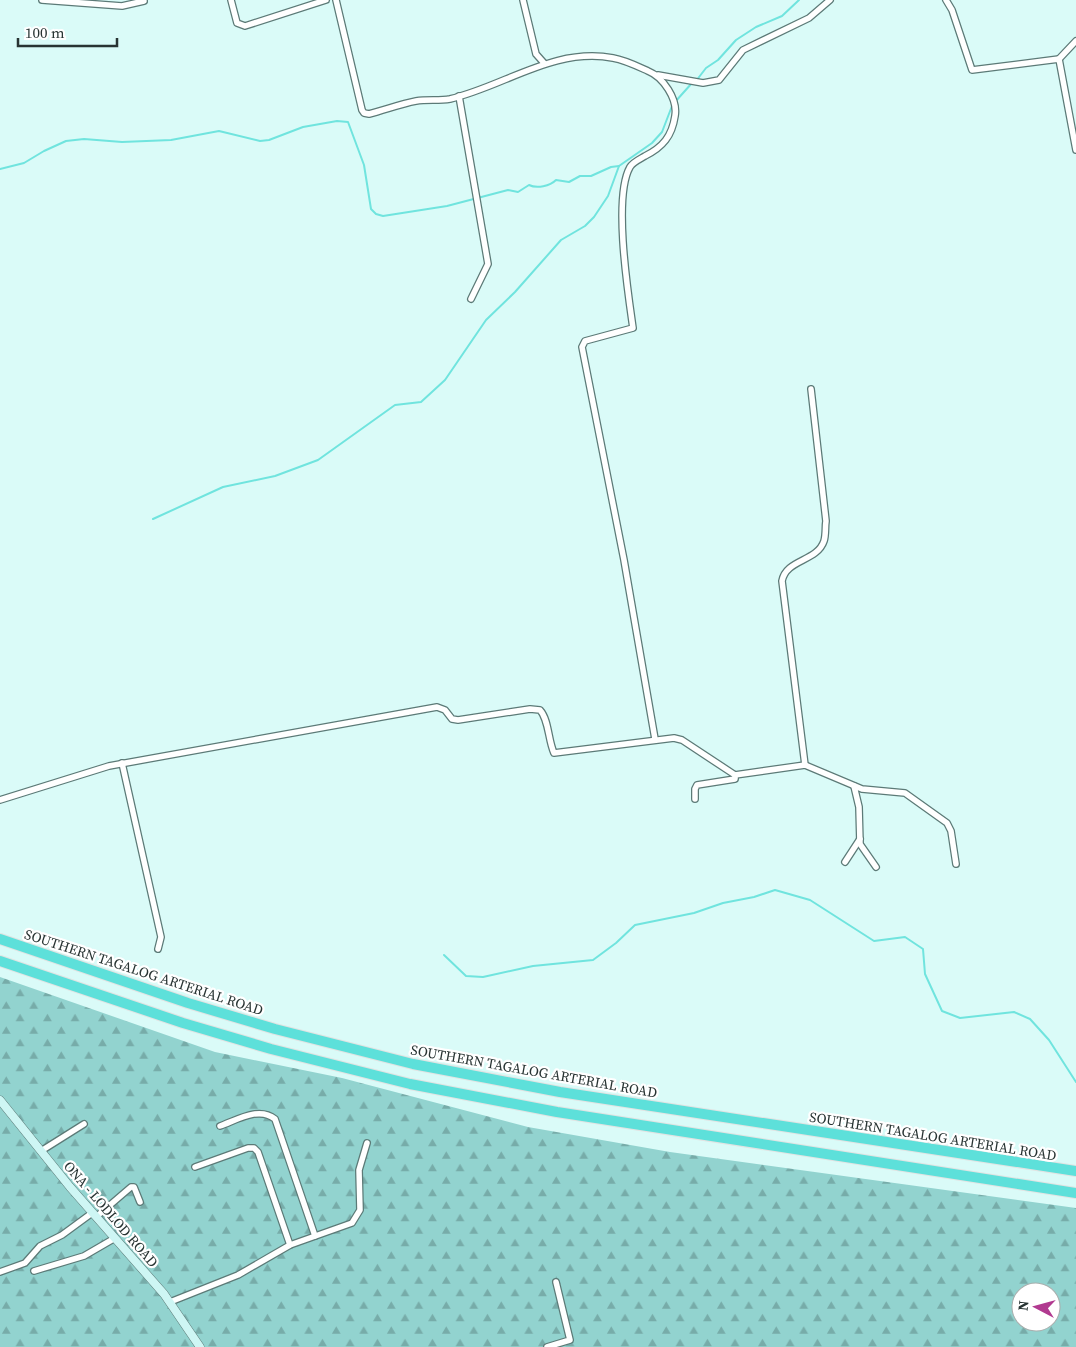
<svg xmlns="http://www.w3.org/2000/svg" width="1076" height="1347" font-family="'Source Serif 4',serif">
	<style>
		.forest { fill: url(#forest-firs); fill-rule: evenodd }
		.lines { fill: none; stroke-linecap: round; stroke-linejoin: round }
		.stream { stroke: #70e4de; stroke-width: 2 }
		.minor-casing { stroke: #5c7a77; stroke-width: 8 }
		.secondary-casing { stroke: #5c7a77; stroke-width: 9 }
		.motorway-casing { stroke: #e1e3e2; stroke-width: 12 }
		.minor { stroke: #fff; stroke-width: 5.5 }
		.secondary { stroke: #cef6f4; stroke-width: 8 }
		.motorway { stroke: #5de0da; stroke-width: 10 }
		.labels { text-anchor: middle; stroke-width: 4.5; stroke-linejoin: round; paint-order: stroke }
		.street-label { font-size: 14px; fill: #283433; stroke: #fff }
	</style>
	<defs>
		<pattern id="forest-firs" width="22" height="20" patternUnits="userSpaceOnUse" patternTransform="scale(1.25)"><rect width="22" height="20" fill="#92d3cf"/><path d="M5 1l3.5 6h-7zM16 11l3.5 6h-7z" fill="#77aca9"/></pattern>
	</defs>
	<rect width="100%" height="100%" fill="#dafbf8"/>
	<path class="forest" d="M 0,977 L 215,1052 L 342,1078 L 528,1127 L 670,1152 L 1076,1208 L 1076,1347 L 0,1347 ZM 1021,1292 L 1051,1292 L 1051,1322 L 1021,1322 Z"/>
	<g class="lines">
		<g class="stream">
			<polyline points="696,81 706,68 718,60 736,40 756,27 782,16 799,0"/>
			<polyline points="675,102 692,83"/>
			<path d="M 0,169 L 24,163 L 44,151 L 66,141 L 84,139 L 122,142 L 171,140 L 219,131 L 260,141 L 269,140 L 303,127 L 337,121 L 348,122 L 364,165 L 371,209 L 376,214 L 383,216 L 447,206 L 508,190 L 518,192 L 529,185 C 537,189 550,186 556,180 L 569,182 L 580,176 L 591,176 L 611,167 L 619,166"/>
			<polyline points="153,519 223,487 275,476 318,460 395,405 421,402 445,380 486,320 515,292 561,240 585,226 594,217 608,196 619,166 652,143 662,132 672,106"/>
			<polyline points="444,955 466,976 483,977 533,966 593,960 616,943 635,925 694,913 723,903 754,897 775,890 810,900 874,941 905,937 923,949 925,974 942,1011 960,1018 1014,1012 1030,1019 1049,1040 1076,1082"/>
		</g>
		<g class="minor-casing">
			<g id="minor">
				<polyline points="42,0 122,6 144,1"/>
				<polyline points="231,0 237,23 245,26 326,0"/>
				<path d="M 336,0 L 362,110 L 364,113 L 369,114 C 385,110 400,104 416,101 C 427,99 439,101 450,99 C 505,86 554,47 613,58 C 625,60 637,66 648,71 C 663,77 678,99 675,116 C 672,136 663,147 645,156 C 640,159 633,162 630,167 C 613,197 628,293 633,328 L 585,341 L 582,347 L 624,560 L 655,739"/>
				<polyline points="523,0 536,54 544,63"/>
				<polyline points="946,0 952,10 972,70 1059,59 1076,150"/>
				<polyline points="1059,59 1076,41"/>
				<polyline points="658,75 703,83 719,80 743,50 809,18 830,0"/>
				<polyline points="459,96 488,264 471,299"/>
				<polyline points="122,763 161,937 158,949"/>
				<path d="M 805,765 L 782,581 C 786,559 817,562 824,541 C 826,535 825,527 826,521 L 811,389"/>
				<polyline points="854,786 859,807 860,844 876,867"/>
				<polyline points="695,799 695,789 697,785 735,779 735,775"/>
				<path d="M 0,800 L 109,766 L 437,707 L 445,710 L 452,719 L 458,720 L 530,709 L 540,710 C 549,720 548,740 554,753 L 674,738 L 682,740 L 735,775 L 805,765 L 862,789 L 905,793 L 947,823 L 951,831 L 956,864"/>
				<polyline points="845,862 860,839"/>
				<path d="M 220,1126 C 237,1120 259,1106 275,1119 L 315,1236"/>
				<polyline points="41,1151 84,1124"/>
				<polyline points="195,1167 248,1148 254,1148 258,1152 290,1245"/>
				<polyline points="96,1217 131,1187 134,1187 140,1202"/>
				<polyline points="34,1271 84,1256 115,1238"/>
				<polyline points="0,1272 25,1263 40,1246 62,1235 92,1213"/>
				<polyline points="170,1302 238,1275 290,1245 352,1223 360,1210 359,1170 367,1143"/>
				<polyline points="547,1347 570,1340 556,1282"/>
			</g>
		</g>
		<g class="secondary-casing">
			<polyline id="secondary" points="0,1100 70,1187 164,1294 200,1347"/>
		</g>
		<g class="motorway-casing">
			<g id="motorway">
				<polyline points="0,939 188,1003 275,1029 413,1064 560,1092 1076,1171"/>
				<polyline points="0,961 183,1023 271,1049 410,1084 557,1112 1076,1193"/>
			</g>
		</g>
		<use href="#minor" class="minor"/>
		<use href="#secondary" class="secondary"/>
		<use href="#motorway" class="motorway"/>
	</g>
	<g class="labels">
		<g class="street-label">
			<text transform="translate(144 972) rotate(18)" y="5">SOUTHERN TAGALOG ARTERIAL ROAD</text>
			<text transform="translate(534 1071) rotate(10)" y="5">SOUTHERN TAGALOG ARTERIAL ROAD</text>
			<text transform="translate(933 1136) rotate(9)" y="5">SOUTHERN TAGALOG ARTERIAL ROAD</text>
			<text transform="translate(111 1214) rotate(49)" y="5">ONA - LODLOD ROAD</text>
		</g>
	</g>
	<g transform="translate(1036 1307) rotate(276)"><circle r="24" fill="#ffffff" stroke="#a9aead"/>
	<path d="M0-4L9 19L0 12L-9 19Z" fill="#b13a90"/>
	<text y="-8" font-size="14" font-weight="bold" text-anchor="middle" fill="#283433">N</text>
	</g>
	<path d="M18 38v8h99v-8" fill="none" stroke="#283433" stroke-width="2.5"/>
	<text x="25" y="38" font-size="15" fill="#283433" stroke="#ffffff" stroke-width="4" paint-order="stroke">100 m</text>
</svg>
